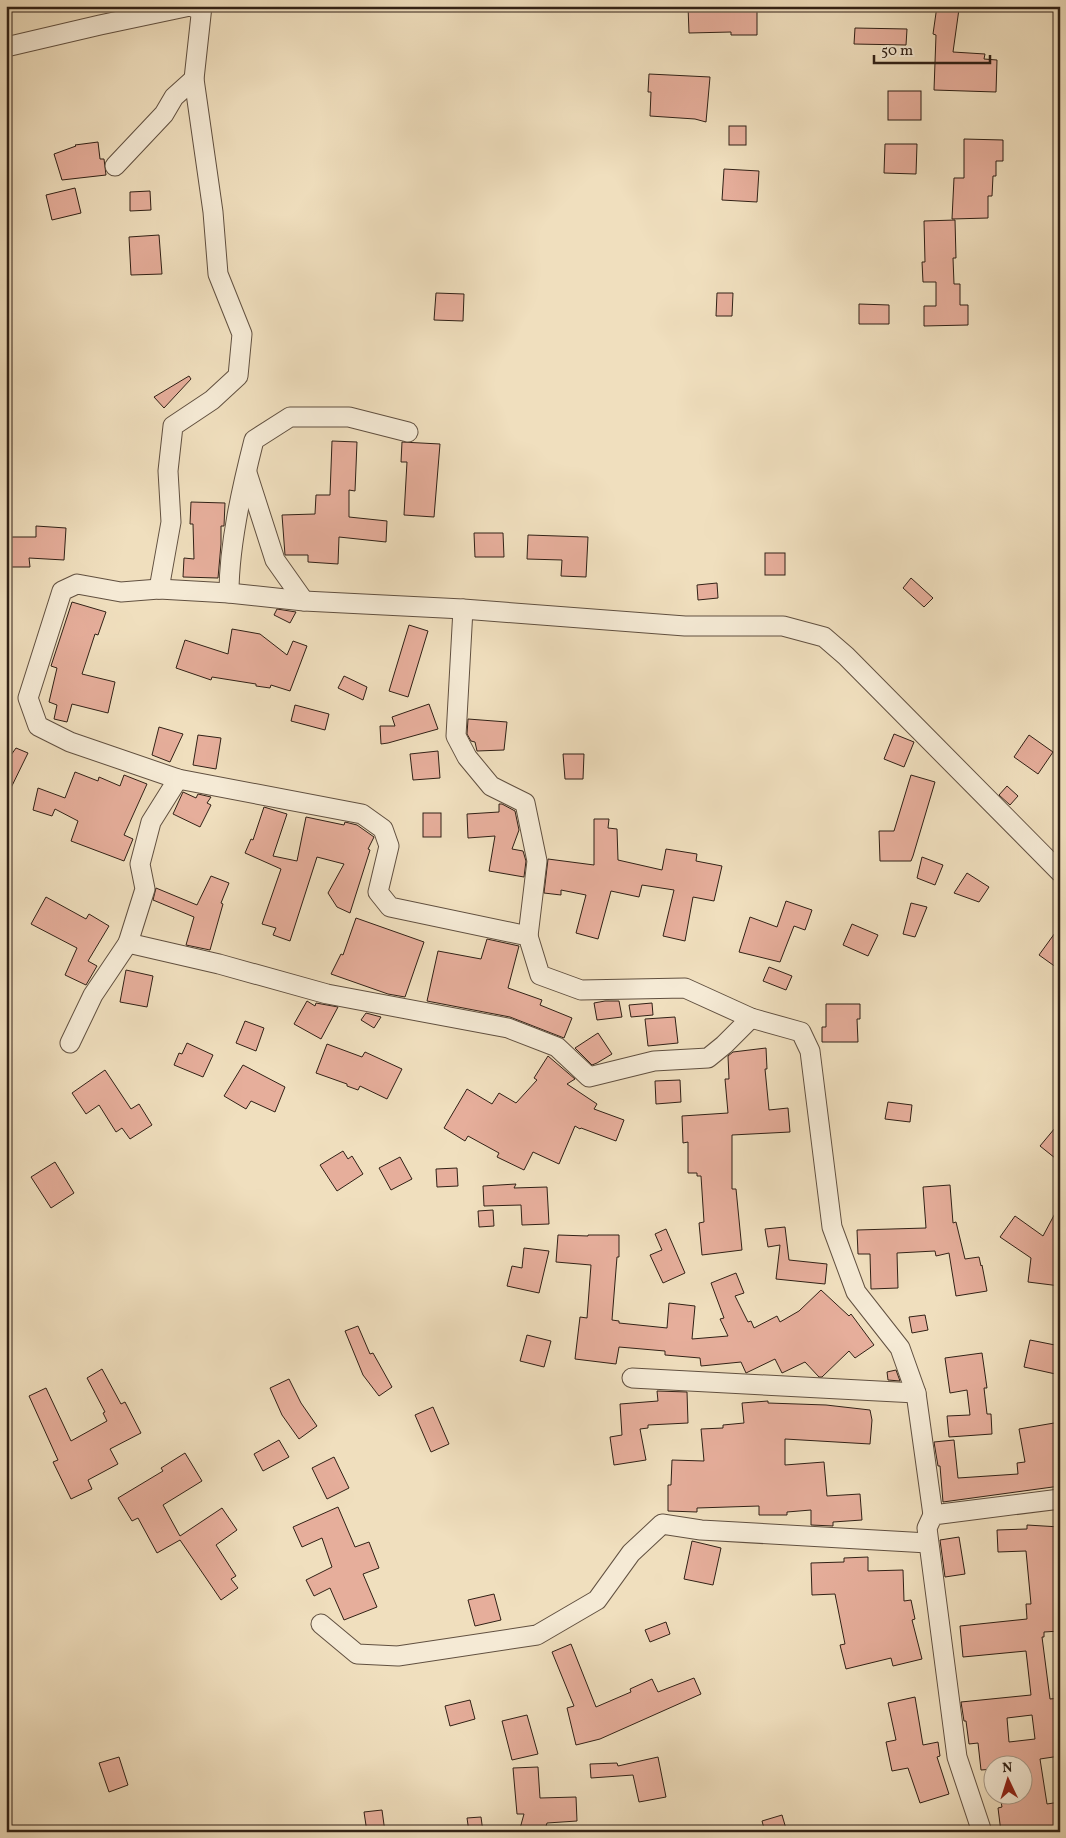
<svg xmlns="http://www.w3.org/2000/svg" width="1066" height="1838" font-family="Vollkorn,serif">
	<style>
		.building { fill: #e6ae9b; stroke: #312116; fill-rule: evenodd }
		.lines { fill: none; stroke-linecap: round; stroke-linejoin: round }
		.minor-casing { stroke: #615040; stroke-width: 21 }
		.minor { stroke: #f5ead5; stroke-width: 19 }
	</style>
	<rect width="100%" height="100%" fill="#f0dfbe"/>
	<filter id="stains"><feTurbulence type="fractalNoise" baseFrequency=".004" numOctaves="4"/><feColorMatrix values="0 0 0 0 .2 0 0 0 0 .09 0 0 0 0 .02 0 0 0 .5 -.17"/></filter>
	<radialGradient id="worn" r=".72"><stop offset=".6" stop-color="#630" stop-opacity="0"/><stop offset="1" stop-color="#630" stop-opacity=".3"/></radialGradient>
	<g class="building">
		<polygon points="688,6 723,6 723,10 757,10 757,35 731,35 731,32 689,33"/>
		<polygon points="937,6 959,9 953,52 985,54 984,59 997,60 996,92 934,90 936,35 933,34"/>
		<polygon points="855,28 907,29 906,45 854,44"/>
		<polygon points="649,74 710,77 706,122 695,119 650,116 651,92 648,92"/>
		<rect x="888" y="91" width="33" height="29"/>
		<rect x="729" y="126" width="17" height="19"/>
		<polygon points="964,139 1003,140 1003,161 996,161 996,176 993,176 992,196 988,196 988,218 952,219 954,178 964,178"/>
		<polygon points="98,142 100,159 104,159 106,175 62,180 54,154 76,146 75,145"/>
		<polygon points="885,144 917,144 916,174 884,173"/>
		<polygon points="724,169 759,171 757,202 722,200"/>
		<polygon points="75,188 81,213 52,220 46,195"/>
		<polygon points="150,191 151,210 130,211 130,192"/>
		<polygon points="955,220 956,258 953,258 954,284 960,284 960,305 968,305 968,325 924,326 924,306 936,306 936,282 923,282 922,262 925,262 924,221"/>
		<polygon points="159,235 162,274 131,275 129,237"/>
		<polygon points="436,293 464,294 463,321 434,320"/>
		<polygon points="717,293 733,293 732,316 716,316"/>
		<polygon points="859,304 889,305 889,324 859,324"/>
		<polygon points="189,376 191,379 164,408 154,397"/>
		<polygon points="332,441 357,442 355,491 349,490 349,517 387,521 386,542 339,537 338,564 308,562 308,555 285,555 282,515 315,514 316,495 330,495"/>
		<polygon points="402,442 440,444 434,517 404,515 407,462 401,462"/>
		<polygon points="191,502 225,503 224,526 221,526 221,544 218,578 183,577 184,558 194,559 193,524 190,524"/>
		<polygon points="36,526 66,528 64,560 29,558 30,567 8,567 7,537 36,537"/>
		<polygon points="474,533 503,533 504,557 475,557"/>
		<polygon points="528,535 588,537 586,577 561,576 562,560 527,559"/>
		<rect x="765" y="553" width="20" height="22"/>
		<polygon points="911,578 933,598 924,607 903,588"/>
		<polygon points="717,583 718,598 698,600 697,585"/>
		<polygon points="72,602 106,612 98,635 95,634 82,674 115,682 108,713 72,704 67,722 54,719 57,705 49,702 57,668 51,666"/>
		<polygon points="277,609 296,612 290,623 274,615"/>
		<polygon points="409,625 428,631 408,697 389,691"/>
		<polygon points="232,629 260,634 287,655 293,641 307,646 290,691 271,685 270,688 256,686 256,684 212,677 211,680 176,668 185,640 228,654"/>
		<polygon points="344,676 367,687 363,700 338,688"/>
		<polygon points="429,704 438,729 388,743 381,744 380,726 395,726 392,717"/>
		<polygon points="295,705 329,714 325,730 291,721"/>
		<polygon points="468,719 507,722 504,750 477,751 475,742 471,741 467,734"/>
		<polygon points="159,727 183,734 170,762 152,755"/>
		<polygon points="894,734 914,742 904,767 884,759"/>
		<polygon points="198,735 221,738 216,769 193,765"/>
		<polygon points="1029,735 1053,752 1038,774 1014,757"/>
		<polygon points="16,748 28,753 6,798 6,762"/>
		<polygon points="438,751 440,778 413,780 410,754"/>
		<polygon points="563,754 584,754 583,779 565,779"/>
		<polygon points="75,772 98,781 99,777 120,786 124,775 147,784 124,835 133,839 124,861 71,841 78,821 55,809 52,816 33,810 38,788 65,798"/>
		<polygon points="911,775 935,782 913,856 911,861 880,861 879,831 894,831"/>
		<polygon points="1007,786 1018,796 1010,805 999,795"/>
		<polygon points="183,792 196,798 198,794 211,797 207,803 211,805 200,827 173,814"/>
		<polygon points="499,804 502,804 515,811 519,830 512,849 523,851 526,861 524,877 489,871 495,836 468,838 467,814 499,812"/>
		<polygon points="264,807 287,814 273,856 297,861 306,817 344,825 345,822 357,825 374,837 368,849 370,850 350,913 337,907 328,893 344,864 317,857 290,941 273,935 276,928 262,924 281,869 245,853 251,839 253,840"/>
		<rect x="423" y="813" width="18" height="24"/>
		<polygon points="594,819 609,819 608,828 617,829 618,860 662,870 666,849 697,854 696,861 722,866 714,901 693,897 685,941 663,936 674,890 642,885 639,897 611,891 598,939 576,933 586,895 561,890 561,895 544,893 548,859 594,865"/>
		<polygon points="922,857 943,865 935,885 917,878"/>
		<polygon points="967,873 989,887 979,902 954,893"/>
		<polygon points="211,876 229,883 221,903 223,904 210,950 186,945 194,917 153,900 156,888 197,905"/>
		<polygon points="46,897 86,919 89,914 109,926 88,961 97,966 86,985 65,975 77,948 31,924"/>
		<polygon points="786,901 812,910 805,930 794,926 780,962 739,952 750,917 777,927"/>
		<polygon points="911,903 927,907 915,937 903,934"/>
		<polygon points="356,918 424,942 405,997 388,994 331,974 341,954 343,955"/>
		<polygon points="852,924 878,935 868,956 843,945"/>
		<polygon points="1060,926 1060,970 1039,955"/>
		<polygon points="487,939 519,946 508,988 542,1000 540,1005 572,1018 564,1038 510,1017 427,1001 438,951 481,959"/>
		<polygon points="769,967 792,976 786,990 763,981"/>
		<polygon points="126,970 153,976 147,1007 120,1002"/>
		<polygon points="307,1001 315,1006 316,1003 338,1007 321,1039 294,1024"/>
		<polygon points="605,1001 619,1001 622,1017 597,1020 594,1003"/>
		<polygon points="652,1003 653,1015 631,1017 629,1005"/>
		<polygon points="826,1004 860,1004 860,1019 857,1019 858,1042 822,1042 822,1027 826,1027"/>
		<polygon points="366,1013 381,1017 374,1028 361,1020"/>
		<polygon points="675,1017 678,1043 648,1046 645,1019"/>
		<polygon points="245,1021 264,1028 256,1051 236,1043"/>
		<polygon points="598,1033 612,1054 597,1063 592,1065 575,1048"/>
		<polygon points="187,1043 213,1055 203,1077 174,1065 179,1053 182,1054"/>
		<polygon points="327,1044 362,1057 365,1052 402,1069 387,1099 360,1086 358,1090 347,1086 347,1084 316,1073"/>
		<polygon points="766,1048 767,1069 765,1069 769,1110 788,1108 790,1132 732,1135 732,1189 736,1189 742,1250 702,1255 699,1223 704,1222 701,1176 697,1176 697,1173 688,1173 688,1142 683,1143 682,1116 728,1113 725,1079 729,1079 728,1056 733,1052"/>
		<polygon points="548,1056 575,1079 567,1084 597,1104 594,1109 624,1120 616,1141 581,1128 580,1129 575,1126 559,1164 533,1152 524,1170 497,1157 499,1153 468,1136 465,1141 444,1128 467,1089 492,1104 499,1093 516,1103 537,1080 534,1078"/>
		<polygon points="243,1065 285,1087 275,1112 251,1101 246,1109 224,1096"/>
		<polygon points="105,1070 131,1109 139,1104 152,1125 130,1139 122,1128 116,1132 99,1105 86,1114 72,1093"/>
		<polygon points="680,1080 681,1102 656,1104 655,1081"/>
		<polygon points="888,1102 912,1105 910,1122 885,1119"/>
		<polygon points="1060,1122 1060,1162 1040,1146"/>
		<polygon points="343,1151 348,1159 352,1156 363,1174 337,1191 320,1165"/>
		<polygon points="400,1157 412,1179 391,1190 379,1168"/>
		<polygon points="55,1162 74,1193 51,1208 31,1177"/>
		<polygon points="457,1168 458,1186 437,1187 436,1169"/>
		<polygon points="516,1184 514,1188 547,1187 549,1224 522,1225 521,1205 484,1206 483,1186"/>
		<polygon points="950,1185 953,1223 956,1222 965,1259 979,1257 981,1266 982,1265 987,1291 956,1296 949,1253 936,1256 935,1251 897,1253 898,1288 871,1289 870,1254 858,1254 857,1230 926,1228 923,1187"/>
		<polygon points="1060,1204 1060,1286 1028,1282 1031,1258 1000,1237 1015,1216 1043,1236"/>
		<polygon points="493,1210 494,1226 479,1227 478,1211"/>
		<polygon points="785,1227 789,1260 827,1264 825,1284 776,1279 780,1245 768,1247 765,1229"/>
		<polygon points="666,1229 685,1273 663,1283 650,1255 662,1250 655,1234"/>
		<polygon points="558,1235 588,1236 588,1235 619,1235 619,1257 617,1257 612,1320 619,1321 619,1323 667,1328 669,1303 695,1306 692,1339 728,1336 720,1319 724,1318 711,1283 736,1273 744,1293 735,1296 748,1322 751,1321 754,1328 777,1316 780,1322 799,1311 821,1290 849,1316 851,1314 874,1345 855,1358 849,1351 822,1377 819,1377 805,1362 782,1373 775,1359 746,1373 741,1362 701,1366 700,1358 665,1355 665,1351 619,1347 616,1364 575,1359 580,1317 587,1318 591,1265 556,1262"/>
		<polygon points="524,1248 549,1251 539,1293 507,1286 512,1266 522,1268"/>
		<polygon points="925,1315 928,1330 912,1333 909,1317"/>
		<polygon points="358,1326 370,1354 373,1353 392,1387 379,1396 363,1375 345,1331"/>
		<polygon points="527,1335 551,1341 544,1367 520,1361"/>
		<polygon points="1030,1340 1060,1346 1060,1375 1024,1367"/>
		<polygon points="982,1353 987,1388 984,1388 987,1414 991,1414 992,1434 949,1437 947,1416 970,1415 967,1390 950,1393 945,1358"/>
		<polygon points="102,1369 121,1404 125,1402 141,1433 110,1449 118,1464 88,1480 92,1489 71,1499 53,1462 58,1460 29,1396 46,1388 71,1441 107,1421 103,1413 105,1412 87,1378"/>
		<polygon points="896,1370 900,1381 888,1380 887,1372"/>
		<polygon points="289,1379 301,1403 317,1426 299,1439 282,1415 270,1388"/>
		<polygon points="657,1391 687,1392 688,1423 648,1425 648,1428 640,1429 646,1460 614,1465 610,1437 622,1435 620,1404 658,1401"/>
		<polygon points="768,1401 768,1403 826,1405 870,1410 872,1420 870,1444 785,1439 785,1465 824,1462 827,1496 860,1494 862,1520 833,1522 833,1526 811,1525 811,1510 787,1512 787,1515 759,1515 759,1506 697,1508 697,1512 668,1511 668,1485 671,1485 672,1460 704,1461 701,1429 723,1428 723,1425 744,1423 742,1403"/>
		<polygon points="433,1407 449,1444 431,1452 415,1415"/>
		<polygon points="1060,1422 1060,1486 943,1502 940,1466 938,1466 934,1442 954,1440 958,1478 1018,1474 1017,1463 1025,1462 1019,1429"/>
		<polygon points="279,1440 289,1457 263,1471 254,1454"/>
		<polygon points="185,1453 202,1481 163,1505 180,1536 222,1508 237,1530 216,1545 236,1576 231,1579 238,1588 221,1600 180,1540 157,1553 138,1518 132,1521 118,1498 163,1471 161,1468"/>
		<polygon points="334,1457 349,1488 327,1499 312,1468"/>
		<polygon points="338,1507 355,1547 369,1542 379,1568 363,1574 377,1607 344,1620 330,1588 314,1596 306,1580 332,1567 322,1538 302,1547 293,1527"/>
		<path d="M 1027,1525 L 1060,1527 L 1060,1631 L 1044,1632 L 1044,1637 L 1042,1637 L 1050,1699 L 1060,1698 L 1060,1756 L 1040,1759 L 1047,1804 L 1060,1802 L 1060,1832 L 1001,1832 L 998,1808 L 1002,1807 L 1000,1796 L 1024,1796 L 1024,1766 L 994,1766 L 994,1769 L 981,1770 L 978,1743 L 969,1744 L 966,1721 L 964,1721 L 961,1702 L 1031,1695 L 1026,1651 L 963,1657 L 960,1626 L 1027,1619 L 1026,1604 L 1031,1604 L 1026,1551 L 998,1552 L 997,1530 L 1027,1529 ZM 1032,1715 L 1035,1739 L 1009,1742 L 1007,1718 Z"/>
		<polygon points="959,1537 965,1574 945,1577 940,1540"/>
		<polygon points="692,1541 721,1548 713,1585 684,1579"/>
		<polygon points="868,1557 868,1571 903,1570 904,1601 911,1600 915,1619 912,1620 922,1659 893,1666 891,1658 846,1669 840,1645 845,1644 835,1594 812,1595 811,1563 844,1562 844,1558"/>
		<polygon points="494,1594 501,1620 475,1626 468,1600"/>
		<polygon points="666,1622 670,1634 650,1642 645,1630"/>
		<polygon points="571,1644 596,1707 631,1692 630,1689 652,1679 658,1692 694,1678 701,1694 600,1739 576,1745 567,1708 574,1706 552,1652"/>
		<polygon points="915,1697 923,1745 938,1742 940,1756 937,1757 949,1794 920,1803 908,1768 892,1771 886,1742 896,1740 888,1703"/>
		<polygon points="470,1700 475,1719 450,1726 445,1706"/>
		<polygon points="527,1715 538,1754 512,1760 502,1721"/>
		<polygon points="119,1757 128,1785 109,1792 99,1763"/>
		<polygon points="658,1757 666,1797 639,1802 633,1775 591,1778 590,1764 617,1763 618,1766"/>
		<polygon points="538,1767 540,1798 576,1797 577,1821 547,1823 544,1832 519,1832 524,1814 517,1814 513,1768"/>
		<polygon points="382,1810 385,1832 367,1832 364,1812"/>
		<polygon points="782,1815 787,1832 765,1832 762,1821"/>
		<polygon points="481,1817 483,1832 469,1832 467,1818"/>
	</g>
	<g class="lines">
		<g class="minor-casing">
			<g id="minor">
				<polyline points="6,47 100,25 190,6 201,10"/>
				<polyline points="115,166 164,114 174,97 194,79"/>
				<polyline points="247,473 275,560 304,601"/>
				<polyline points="159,589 171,522 168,471 173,426 212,400 238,376 242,334 218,274 213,212 194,79 202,6"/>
				<path d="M 229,593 C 229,544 242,487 254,440 L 290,417 L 349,417 L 408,432"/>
				<polyline points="463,609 456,736 467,757 491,786 525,803 537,861 528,936"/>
				<polyline points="128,943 219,964 327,994 508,1028 557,1047 589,1077 654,1061 708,1058 724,1045 751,1018"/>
				<polyline points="70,1043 93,995 128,943 145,889 140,864 151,822 178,779"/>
				<polyline points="632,1378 916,1393"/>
				<polyline points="933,1515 916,1393 900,1348 856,1292 832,1227 810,1051 801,1032 751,1018 685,988 581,990 540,975 528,936 390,907 378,892 389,846 383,829 362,814 178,779 70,742 38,726 28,698 62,591 77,584 121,592 159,589 229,593 304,601 463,609 685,626 783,626 824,637 846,656 1060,872"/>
				<polyline points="321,1624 357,1654 398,1656 537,1635 597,1600 631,1553 662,1524 701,1530 928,1543"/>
				<polyline points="982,1832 957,1757 927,1528 933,1515 1060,1499"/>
			</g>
		</g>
		<use href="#minor" class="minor"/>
	</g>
	<rect width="1066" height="1838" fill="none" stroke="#f0dfbe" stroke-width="25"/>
	<rect x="8" y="8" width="1051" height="1823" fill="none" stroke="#312116" stroke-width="2.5"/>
	<rect x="12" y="12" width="1041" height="1813" fill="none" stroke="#312116"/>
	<g transform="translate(1008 1780) rotate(356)"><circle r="24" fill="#f5ead5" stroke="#a79a89"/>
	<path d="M0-4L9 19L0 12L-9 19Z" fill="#8f2418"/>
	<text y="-8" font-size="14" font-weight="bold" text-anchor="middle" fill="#312116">N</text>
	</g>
	<path d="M874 55v8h116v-8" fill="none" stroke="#312116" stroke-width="2.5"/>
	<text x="881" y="55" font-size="15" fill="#312116" stroke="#f5ead5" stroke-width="4" paint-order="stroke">50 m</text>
	<rect width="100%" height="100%" filter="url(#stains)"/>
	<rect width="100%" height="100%" fill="url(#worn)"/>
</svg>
